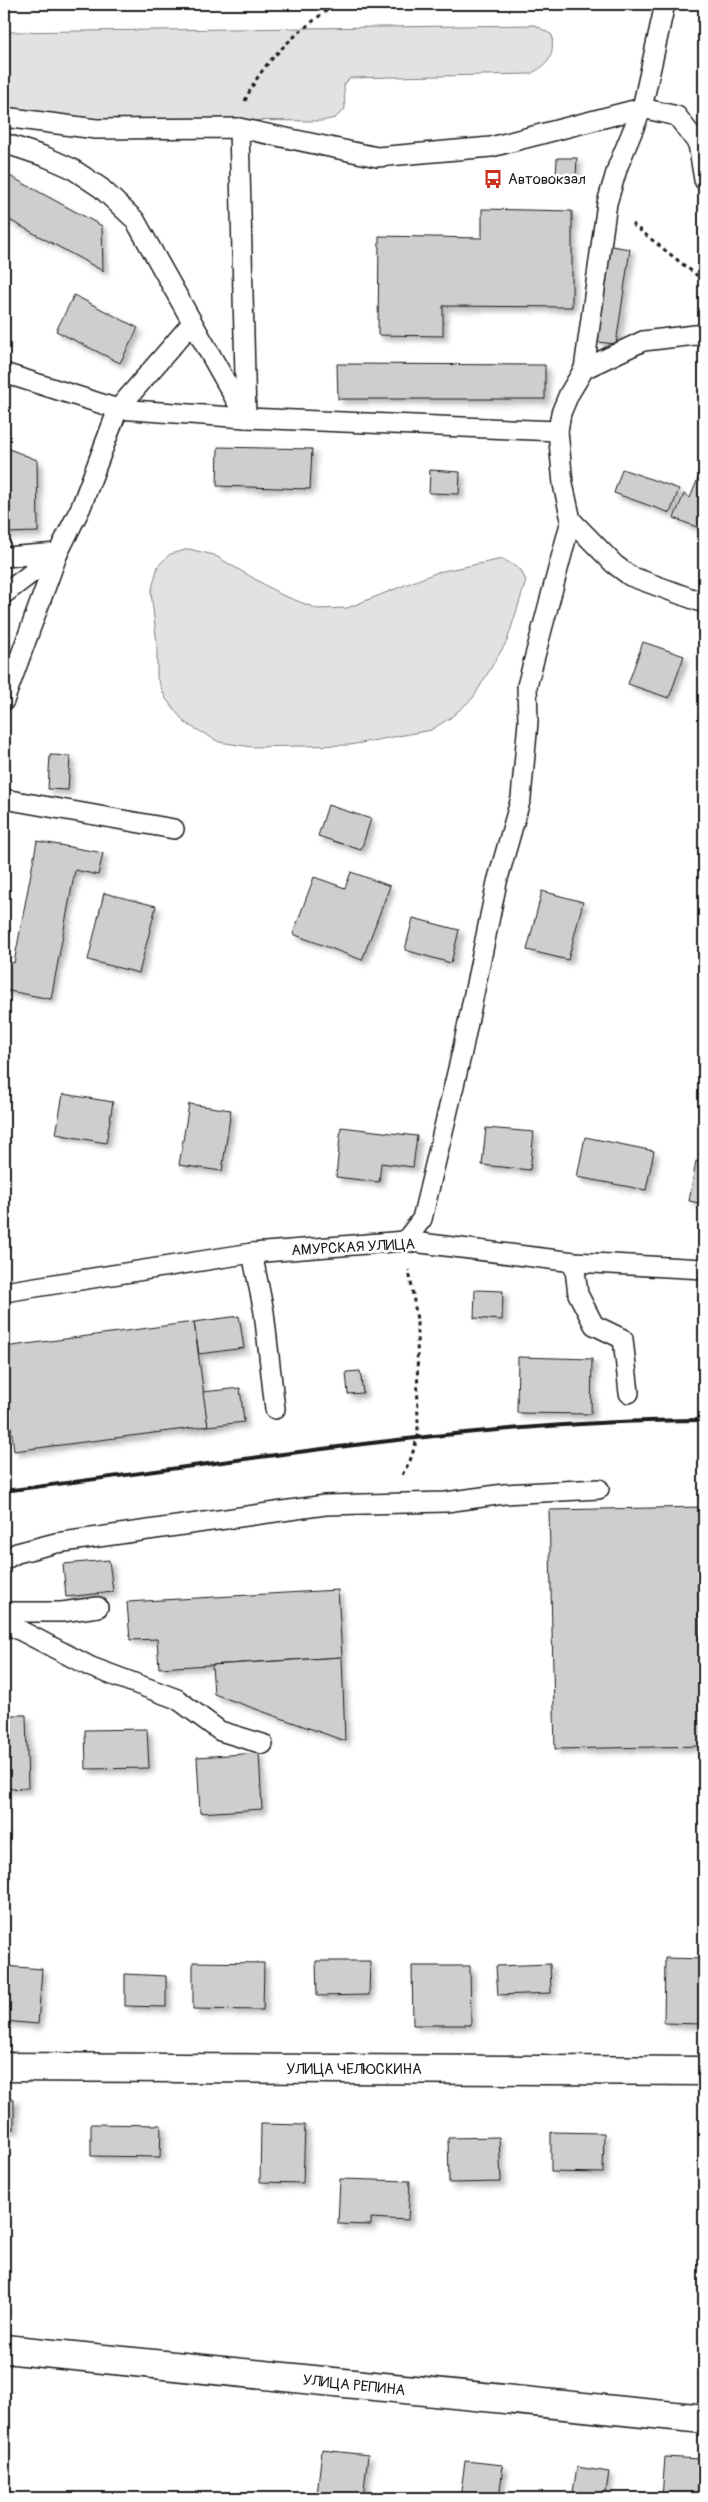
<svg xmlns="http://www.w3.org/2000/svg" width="708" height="2502" font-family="Pangolin,sans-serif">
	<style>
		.green { fill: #e2e2e2; stroke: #7f7f7f }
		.building { fill: #cecece; stroke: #1c1c1c; filter: url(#shadow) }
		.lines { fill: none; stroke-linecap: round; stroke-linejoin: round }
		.lane-casing { stroke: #1c1c1c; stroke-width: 22 }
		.street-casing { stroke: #1c1c1c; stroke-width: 31 }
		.path { stroke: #1c1c1c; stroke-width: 3; stroke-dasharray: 4 4; stroke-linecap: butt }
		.lane { stroke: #fff; stroke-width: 19 }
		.street { stroke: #fff; stroke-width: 28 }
		.rail { stroke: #1c1c1c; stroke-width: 4 }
		.labels { text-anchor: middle; stroke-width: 5; stroke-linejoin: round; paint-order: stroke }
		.poi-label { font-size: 15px; fill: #1c1c1c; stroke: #fff; text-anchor: start }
		.street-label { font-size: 15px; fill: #1c1c1c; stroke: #fff }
	</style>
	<defs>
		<filter id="shadow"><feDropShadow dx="4.5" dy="4.5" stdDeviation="2.5" flood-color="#0004"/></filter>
	</defs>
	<rect width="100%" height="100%" fill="#fff"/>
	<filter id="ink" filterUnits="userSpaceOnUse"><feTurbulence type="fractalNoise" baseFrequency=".02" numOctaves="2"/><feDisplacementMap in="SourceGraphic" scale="10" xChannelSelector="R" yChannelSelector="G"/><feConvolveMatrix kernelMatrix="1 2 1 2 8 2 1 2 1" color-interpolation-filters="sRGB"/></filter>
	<g filter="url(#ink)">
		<g class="green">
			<path d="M 535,25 L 552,35 C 554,57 550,64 530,74 L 350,78 L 344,85 L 345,109 L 335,118 L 322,121 L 95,119 L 4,109 L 4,32 Z"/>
			<polygon points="189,549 214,555 282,595 318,609 347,608 438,572 503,559 521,570 526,581 507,641 473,698 450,718 431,730 350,745 252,747 219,742 185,723 166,699 157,678 157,644 151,592 158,566 170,554"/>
		</g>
		<g class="building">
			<polygon points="557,158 577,158 576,177 556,176"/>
			<polygon points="4,173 102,226 103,271 4,217"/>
			<polygon points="482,209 572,211 572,307 443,306 443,336 378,335 379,236 482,238"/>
			<polygon points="611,246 630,249 616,344 597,342"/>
			<polygon points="74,295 138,328 120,363 56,331"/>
			<polygon points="337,364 545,365 545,399 338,399"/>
			<polygon points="4,447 37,460 38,532 4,533"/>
			<polygon points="218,447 312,449 310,489 217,486"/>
			<polygon points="704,464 704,530 674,518 684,494 690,498"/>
			<polygon points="622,469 679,489 670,513 614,493"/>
			<polygon points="430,470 460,472 459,494 429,493"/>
			<polygon points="643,642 684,656 669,698 628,684"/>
			<polygon points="50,755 70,756 68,790 48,789"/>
			<polygon points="328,805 371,819 361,850 318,836"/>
			<polygon points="37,841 103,853 98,875 75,870 51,999 4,990 4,961 14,963"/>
			<polygon points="351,872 390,886 362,960 293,934 314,877 345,888"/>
			<polygon points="542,891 583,902 568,960 527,950"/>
			<polygon points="104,893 156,906 139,973 88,960"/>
			<polygon points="413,918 459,930 451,963 405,950"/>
			<polygon points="63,1094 113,1102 106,1143 56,1134"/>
			<polygon points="189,1104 231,1110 222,1171 179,1165"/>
			<polygon points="341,1127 417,1136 413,1167 381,1163 379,1182 336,1177"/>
			<polygon points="486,1128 534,1132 530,1170 482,1165"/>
			<polygon points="585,1137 654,1151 646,1190 577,1177"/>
			<polygon points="696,1161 704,1163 704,1204 689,1201"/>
			<polygon points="475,1290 503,1291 502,1320 474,1318"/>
			<polygon points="239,1316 244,1348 199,1354 194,1322"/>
			<polygon points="194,1322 208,1426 14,1451 4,1369 4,1347"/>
			<polygon points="518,1357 592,1359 591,1414 517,1413"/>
			<polygon points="360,1371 363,1393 348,1394 346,1372"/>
			<polygon points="240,1388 244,1422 208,1426 203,1392"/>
			<polygon points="704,1507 704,1583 698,1584 701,1694 704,1694 704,1746 555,1749 549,1510"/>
			<polygon points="109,1560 113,1592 66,1597 63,1564"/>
			<polygon points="338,1590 342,1657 159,1668 157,1639 130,1640 127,1602"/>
			<polygon points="342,1657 345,1741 214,1694 212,1665"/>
			<polygon points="4,1715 26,1715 28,1788 4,1789"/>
			<polygon points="147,1729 149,1768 86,1769 85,1730"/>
			<polygon points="259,1753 262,1809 200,1813 197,1757"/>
			<polygon points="665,1958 704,1959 704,2024 664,2023"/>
			<polygon points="316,1961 370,1961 369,1995 317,1996"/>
			<polygon points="193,1962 264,1963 263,2010 193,2009"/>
			<polygon points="550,1964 551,1993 498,1995 496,1966"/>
			<polygon points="4,1966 42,1969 38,2024 4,2021"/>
			<polygon points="412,1966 470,1966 471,2025 413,2025"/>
			<polygon points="125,1974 166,1976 166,2007 125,2006"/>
			<rect x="4" y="2099" width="10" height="30"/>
			<polygon points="91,2124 161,2125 160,2157 91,2156"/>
			<polygon points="261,2124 305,2125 303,2183 260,2182"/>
			<polygon points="551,2132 604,2133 603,2173 551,2172"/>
			<polygon points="499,2137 501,2182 449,2183 448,2138"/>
			<polygon points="340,2179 410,2181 408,2220 371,2218 371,2225 338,2224"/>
			<polygon points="322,2450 368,2455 363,2498 317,2495"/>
			<polygon points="665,2457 700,2459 697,2498 662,2498"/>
			<polygon points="465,2461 503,2465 499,2498 460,2498"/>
			<polygon points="577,2467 609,2472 605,2498 572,2498"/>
		</g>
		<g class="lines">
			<g class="lane-casing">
				<g id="lane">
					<polyline points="4,117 96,129 239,128 377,157 491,147 642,108 665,4"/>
					<polyline points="4,143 46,157 71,168 101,188 135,220 246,418 558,431"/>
					<polyline points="584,369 643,341 704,334"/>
					<polyline points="4,373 118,409 192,323"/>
					<polyline points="571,520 614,564 630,576 704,603"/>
					<polyline points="4,557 58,553"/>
					<polyline points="4,594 58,553"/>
					<polyline points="4,701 58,553 81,507 118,409 246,418 239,128"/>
					<polyline points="4,799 174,829"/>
					<polyline points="405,1241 422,1219 462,1052 497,882 521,798 528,722 527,686 571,520 563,484 558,431 561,413 569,394 584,369 607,203 618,166 642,108 677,116 698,144 704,180"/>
					<polyline points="252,1253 264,1312 275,1409"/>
					<polyline points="574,1262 578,1294 594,1325 623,1339 629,1393"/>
					<polyline points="4,1292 252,1253 405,1241 574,1262 704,1269"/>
					<polyline points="4,1560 17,1553 56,1543 325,1505 446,1502 504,1494 599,1489"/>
					<polyline points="4,1612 62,1612 98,1607"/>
					<polyline points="4,1622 91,1667 177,1699 220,1731 263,1744"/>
				</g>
			</g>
			<g class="street-casing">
				<g id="street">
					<polyline points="4,2067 704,2071"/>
					<polyline points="4,2349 704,2419"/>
				</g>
			</g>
			<g class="path">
				<path d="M 245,101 C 263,58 300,31 335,4"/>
				<polyline points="632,224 704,281"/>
				<polyline points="402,1475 410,1461 418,1436 417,1320 409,1270"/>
			</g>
			<use href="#lane" class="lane"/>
			<use href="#street" class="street"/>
			<path class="rail" d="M 4,1491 C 237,1462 469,1421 704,1420"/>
		</g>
	</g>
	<defs>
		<g id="bus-bare" transform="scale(1.5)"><path d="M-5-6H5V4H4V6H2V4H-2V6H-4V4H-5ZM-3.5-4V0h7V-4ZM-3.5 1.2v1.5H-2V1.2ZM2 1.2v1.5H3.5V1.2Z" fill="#c8321e" stroke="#fff" stroke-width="2.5" paint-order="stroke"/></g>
	</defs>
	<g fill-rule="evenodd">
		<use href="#bus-bare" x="493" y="179"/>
	</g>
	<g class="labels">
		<g class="poi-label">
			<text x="508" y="184">Автовокзал</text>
		</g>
		<g class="street-label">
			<text transform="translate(353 1247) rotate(-3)" y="5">АМУРСКАЯ УЛИЦА</text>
			<text x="354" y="2074">УЛИЦА ЧЕЛЮСКИНА</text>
			<text transform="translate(354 2385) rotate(6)" y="5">УЛИЦА РЕПИНА</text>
		</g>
	</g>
	<rect width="708" height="2502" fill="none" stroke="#fff" stroke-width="20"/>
	<rect x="10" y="10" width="688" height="2482" fill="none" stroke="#1c1c1c" stroke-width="2" filter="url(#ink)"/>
</svg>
